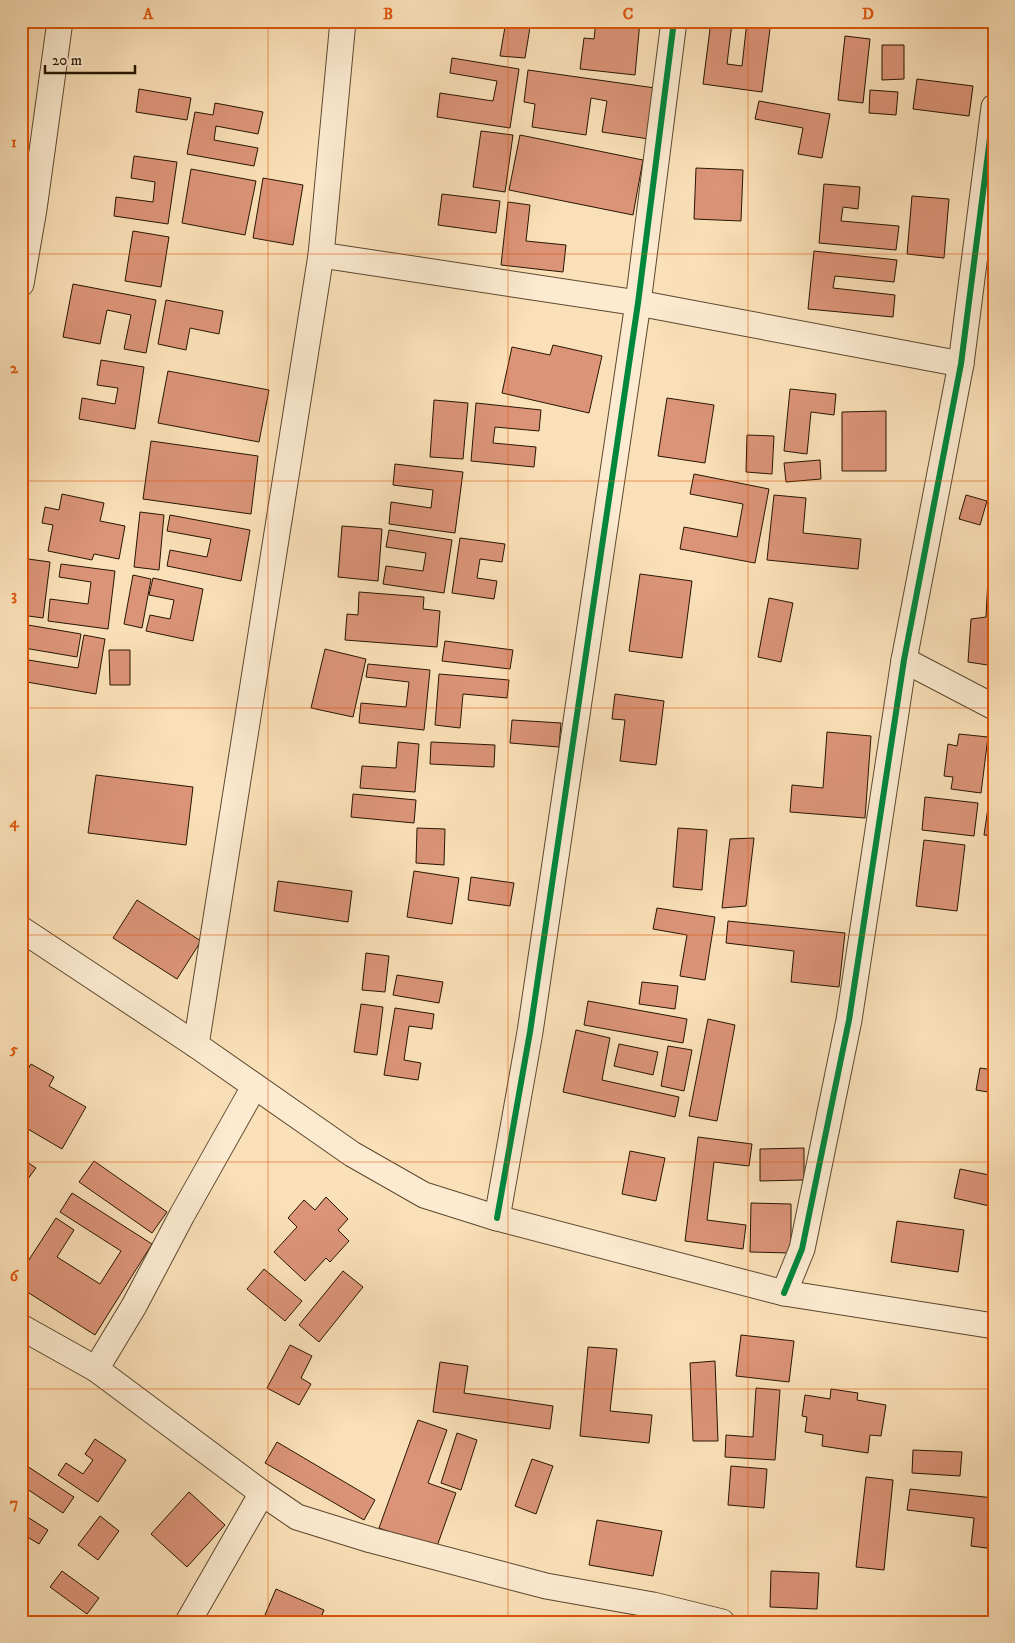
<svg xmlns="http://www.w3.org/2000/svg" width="1015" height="1643" font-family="'IM FELL DW Pica',serif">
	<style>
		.building { fill: #db9478; stroke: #281500 }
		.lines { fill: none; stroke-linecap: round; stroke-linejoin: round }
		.minor-casing { stroke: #5c482e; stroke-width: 27 }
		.minor { stroke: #fcebd1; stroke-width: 25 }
		.cycleway-casing { stroke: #fcebd1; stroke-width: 9 }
		.cycleway { stroke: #00873e; stroke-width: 6 }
		.grid { fill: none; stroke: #de560b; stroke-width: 1; stroke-opacity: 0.55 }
		.neatline { fill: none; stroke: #de560b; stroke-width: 2 }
		.grid-label { font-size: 16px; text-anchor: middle; font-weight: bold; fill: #de560b }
	</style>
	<rect width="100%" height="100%" fill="#fae0b8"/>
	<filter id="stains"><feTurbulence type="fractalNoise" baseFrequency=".004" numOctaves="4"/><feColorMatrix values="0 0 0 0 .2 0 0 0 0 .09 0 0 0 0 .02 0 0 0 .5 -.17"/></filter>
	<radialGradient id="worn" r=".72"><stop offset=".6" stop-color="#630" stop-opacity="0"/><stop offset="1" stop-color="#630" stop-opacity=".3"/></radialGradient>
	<g class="building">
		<polygon points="506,21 531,21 525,58 500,56"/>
		<polygon points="596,21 640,21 635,75 580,69 584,38 594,39"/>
		<polygon points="711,21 732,23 727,64 742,66 747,21 771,21 762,92 703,84"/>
		<polygon points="845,36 870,39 863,103 838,100"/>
		<polygon points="882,45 904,45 904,79 882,80"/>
		<polygon points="452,58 519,69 510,128 437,117 440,93 493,101 497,81 450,73"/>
		<polygon points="528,70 655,88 649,139 602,132 607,101 591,98 586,135 532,127 535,104 524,102"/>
		<polygon points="917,79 973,86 969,116 913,109"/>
		<polygon points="139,89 191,98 187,120 136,112"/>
		<polygon points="870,90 898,92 896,115 869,113"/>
		<polygon points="759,101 830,114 822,158 798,154 803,128 755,119"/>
		<polygon points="215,103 263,112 258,134 216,126 214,140 258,148 254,166 187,154 195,112 213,115"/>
		<polygon points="481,131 513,135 505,192 473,187"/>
		<polygon points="520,135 643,160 633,215 509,190"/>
		<polygon points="134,156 177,162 168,224 114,216 116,197 153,202 155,182 131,178"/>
		<polygon points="696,168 743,170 741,221 694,219"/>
		<polygon points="191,169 256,181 245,235 182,223"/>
		<polygon points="263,178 303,185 293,245 253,238"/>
		<polygon points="824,184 860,187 858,209 843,207 841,221 899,226 896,250 819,243"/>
		<polygon points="442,194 500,201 496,233 438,225"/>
		<polygon points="912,196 949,199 944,258 907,254"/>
		<polygon points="508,202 530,205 526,241 566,245 563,272 501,265"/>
		<polygon points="133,231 169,237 161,287 125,281"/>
		<polygon points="814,251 897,260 894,282 835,276 833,288 895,295 893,317 808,309"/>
		<polygon points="73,284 156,300 146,353 124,349 131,315 107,310 100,344 63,337"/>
		<polygon points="166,300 223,311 219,334 190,328 186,350 158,344"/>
		<polygon points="553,345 602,356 589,413 502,393 512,347 550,355"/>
		<polygon points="101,360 144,367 135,429 79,419 82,398 115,404 118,388 97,385"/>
		<polygon points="168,371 269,390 259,442 158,423"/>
		<polygon points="790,389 836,394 834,415 811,412 807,454 784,451"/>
		<polygon points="667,398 714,405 705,463 658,456"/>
		<polygon points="434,400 468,403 463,459 430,457"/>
		<polygon points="476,403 541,410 539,431 495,427 493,443 536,447 534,467 471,461"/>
		<polygon points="886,411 886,471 842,471 842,412"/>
		<polygon points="747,435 774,436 772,474 746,472"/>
		<polygon points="151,441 258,456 251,514 143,499"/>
		<polygon points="820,460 821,479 786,482 784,463"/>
		<polygon points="395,464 463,472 455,533 389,524 391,502 431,508 433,490 393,485"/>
		<polygon points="694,474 769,489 755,563 680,549 684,527 737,537 743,504 690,494"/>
		<polygon points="62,494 104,503 100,521 125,526 119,559 94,554 92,560 48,551 53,525 42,523 45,507 59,510"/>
		<polygon points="774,495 806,498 803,533 861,539 858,569 767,560"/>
		<polygon points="966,495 987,501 980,525 959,519"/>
		<polygon points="140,512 164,515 159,570 134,567"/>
		<polygon points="170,515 250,530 241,581 167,566 170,550 207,557 211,539 167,531"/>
		<polygon points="342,526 382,529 378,581 338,577"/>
		<polygon points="389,530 452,540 444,593 383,584 386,566 423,571 426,553 386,547"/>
		<polygon points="460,538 505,544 502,562 480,559 477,578 497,581 494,599 452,593"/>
		<polygon points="989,557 994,557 994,666 968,662 971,619 986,617"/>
		<polygon points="21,558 50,562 43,618 21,615"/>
		<polygon points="61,564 115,571 108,629 48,621 50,599 88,604 91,582 59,577"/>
		<polygon points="640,574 692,581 682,658 629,651"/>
		<polygon points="133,575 151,579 142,628 124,624"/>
		<polygon points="153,578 203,589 193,641 146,631 150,615 170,619 174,600 149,595"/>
		<polygon points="359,592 424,597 423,609 440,611 437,647 345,640 347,614 358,615"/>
		<polygon points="769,598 793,603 781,662 758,657"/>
		<polygon points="28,625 81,634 77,657 24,648"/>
		<polygon points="84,635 105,639 96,694 21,681 22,659 78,668"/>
		<polygon points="445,641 513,650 510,669 442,661"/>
		<polygon points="325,649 366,659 353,717 311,708"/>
		<polygon points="109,650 130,650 130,685 110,685"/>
		<polygon points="368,664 430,670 424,730 359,723 361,703 406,707 409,682 366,677"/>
		<polygon points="439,674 509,680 507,698 463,694 460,728 435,725"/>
		<polygon points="615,694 664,701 656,765 620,761 625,720 612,719"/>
		<polygon points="512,720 561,723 559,747 510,743"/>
		<polygon points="827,732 871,736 865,818 790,812 792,785 823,788"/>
		<polygon points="959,734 988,737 981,793 951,789 953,777 944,776 948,744 957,746"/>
		<polygon points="398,742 419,744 415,792 360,788 362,766 396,768"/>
		<polygon points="431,742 495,745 494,767 430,764"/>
		<polygon points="994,767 994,836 984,835"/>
		<polygon points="96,775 193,787 186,845 88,833"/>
		<polygon points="353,794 416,800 414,823 351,817"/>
		<polygon points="925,797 978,803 974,836 922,830"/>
		<polygon points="417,828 445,829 444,865 416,863"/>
		<polygon points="678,828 707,830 702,890 673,887"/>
		<polygon points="754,838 746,906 722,908 730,839"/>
		<polygon points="924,840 965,845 957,911 916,906"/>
		<polygon points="414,871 459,878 452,924 407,917"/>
		<polygon points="471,877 514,883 510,906 468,900"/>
		<polygon points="278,881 352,891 348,922 274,911"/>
		<polygon points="137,900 201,941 177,979 113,938"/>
		<polygon points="657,908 715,917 705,980 680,976 687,935 653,929"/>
		<polygon points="728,921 845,933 839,987 791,982 794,951 726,943"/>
		<polygon points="366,953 389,956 385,992 362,990"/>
		<polygon points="397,975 443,982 439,1003 393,995"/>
		<polygon points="642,982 678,986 675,1009 639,1004"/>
		<polygon points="588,1001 687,1019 683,1043 584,1025"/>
		<polygon points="361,1004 383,1007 377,1055 354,1052"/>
		<polygon points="395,1008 434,1014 432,1029 409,1026 404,1060 421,1063 418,1080 384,1075"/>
		<polygon points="708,1019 735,1025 717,1121 689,1116"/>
		<polygon points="576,1030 610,1038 602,1080 679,1097 675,1117 563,1092"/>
		<polygon points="619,1044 658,1052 653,1075 614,1066"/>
		<polygon points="668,1046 692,1050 684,1091 661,1086"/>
		<polygon points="31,1064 54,1077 49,1086 86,1107 62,1149 21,1125 21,1080"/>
		<polygon points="980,1068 994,1070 994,1093 976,1090"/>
		<polygon points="698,1137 752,1144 749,1166 714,1162 707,1220 746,1225 743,1249 685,1241"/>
		<polygon points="804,1148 804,1180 760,1181 760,1149"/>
		<polygon points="630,1151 665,1158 656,1201 622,1194"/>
		<polygon points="21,1158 36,1168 22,1187 21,1186"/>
		<polygon points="94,1161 167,1212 152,1233 79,1182"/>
		<polygon points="960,1169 994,1176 994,1207 954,1198"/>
		<polygon points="72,1193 152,1244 95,1335 21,1288 21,1272 56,1218 74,1230 57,1257 100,1284 121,1251 60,1212"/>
		<polygon points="326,1197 348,1219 338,1230 349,1241 330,1262 326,1258 305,1281 274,1252 297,1227 288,1218 304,1200 315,1210"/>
		<polygon points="751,1203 791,1204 791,1253 750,1252"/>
		<polygon points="897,1221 964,1230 958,1272 891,1262"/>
		<polygon points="264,1269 302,1301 285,1321 247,1289"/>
		<polygon points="343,1271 363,1287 319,1342 299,1325"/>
		<polygon points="741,1335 794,1341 789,1382 736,1376"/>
		<polygon points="290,1345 312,1356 301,1378 311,1384 299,1405 267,1388"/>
		<polygon points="588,1347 617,1349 610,1411 652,1415 649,1443 580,1436"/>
		<polygon points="715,1361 718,1441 693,1441 690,1363"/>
		<polygon points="440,1362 468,1366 464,1393 553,1406 550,1429 433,1412"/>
		<polygon points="756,1388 780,1390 775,1460 725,1457 726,1435 753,1437"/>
		<polygon points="831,1389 858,1393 857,1400 886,1405 881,1436 870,1435 868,1453 822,1446 823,1435 805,1432 807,1417 802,1416 805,1395 830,1399"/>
		<polygon points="418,1420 447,1430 428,1483 456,1493 436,1549 379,1528"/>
		<polygon points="457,1433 477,1440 461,1490 441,1483"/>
		<polygon points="95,1439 126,1460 98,1502 58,1475 66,1463 83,1474 93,1460 85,1454"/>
		<polygon points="277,1442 375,1500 364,1520 265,1463"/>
		<polygon points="913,1450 962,1452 960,1476 912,1473"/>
		<polygon points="532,1459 553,1466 536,1514 515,1506"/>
		<polygon points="21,1462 74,1497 63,1513 21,1485"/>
		<polygon points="731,1466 767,1469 764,1508 728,1505"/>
		<polygon points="866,1477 893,1480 884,1570 856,1567"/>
		<polygon points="910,1489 994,1498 994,1549 971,1546 974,1518 907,1510"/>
		<polygon points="189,1492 225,1525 187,1567 151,1534"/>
		<polygon points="21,1513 48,1530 39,1544 21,1533"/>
		<polygon points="100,1516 119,1531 98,1560 78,1545"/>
		<polygon points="597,1520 662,1531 653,1576 589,1565"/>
		<polygon points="62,1571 99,1598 87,1614 50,1587"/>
		<polygon points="771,1571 819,1573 817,1609 770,1607"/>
		<polygon points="276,1589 324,1610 319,1622 262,1622"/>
	</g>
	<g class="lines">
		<g class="minor-casing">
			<g id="minor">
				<polyline points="321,255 638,303 961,364"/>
				<polyline points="21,284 34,209 60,21"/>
				<polyline points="904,660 994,707"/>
				<polyline points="21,929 196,1045 352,1154 424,1195 497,1218 784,1293 994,1326"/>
				<polyline points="196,1045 321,255 343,21"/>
				<polyline points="497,1218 530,1032 638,303 674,21"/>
				<polyline points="784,1293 802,1249 849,1020 904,660 961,364 994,107"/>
				<polyline points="21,1327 96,1369 262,1493 297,1517 371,1540 546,1586 653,1605 722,1622"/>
				<polyline points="96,1369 134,1306 182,1215 254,1087"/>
				<polyline points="188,1622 262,1493"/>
			</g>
		</g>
		<use href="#minor" class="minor"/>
		<g class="cycleway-casing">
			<g id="cycleway">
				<polyline points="497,1218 530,1032 638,303 674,21"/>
				<polyline points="784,1293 802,1249 849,1020 904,660 961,364 994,107"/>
			</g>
		</g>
		<use href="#cycleway" class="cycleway"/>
	</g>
	<path class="grid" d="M 268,21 L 268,1622M 508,21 L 508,1622M 748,21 L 748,1622M 21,254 L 994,254M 21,481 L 994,481M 21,708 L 994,708M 21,935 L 994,935M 21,1162 L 994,1162M 21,1389 L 994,1389"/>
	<rect width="1015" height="1643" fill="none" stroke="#fae0b8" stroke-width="55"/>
	<path d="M45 65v8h90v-8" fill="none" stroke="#281500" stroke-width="2.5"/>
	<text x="52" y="65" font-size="15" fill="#281500" stroke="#fcebd1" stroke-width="4" paint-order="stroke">20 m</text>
	<rect x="28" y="28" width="960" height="1588" class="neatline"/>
	<g class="grid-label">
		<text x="148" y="19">A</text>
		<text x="388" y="19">B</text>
		<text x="628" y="19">C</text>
		<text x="868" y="19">D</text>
		<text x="14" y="147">1</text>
		<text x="14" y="373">2</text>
		<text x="14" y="600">3</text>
		<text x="14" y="827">4</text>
		<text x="14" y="1054">5</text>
		<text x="14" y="1281">6</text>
		<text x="14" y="1508">7</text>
	</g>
	<rect width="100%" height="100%" filter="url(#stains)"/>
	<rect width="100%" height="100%" fill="url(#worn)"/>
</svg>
